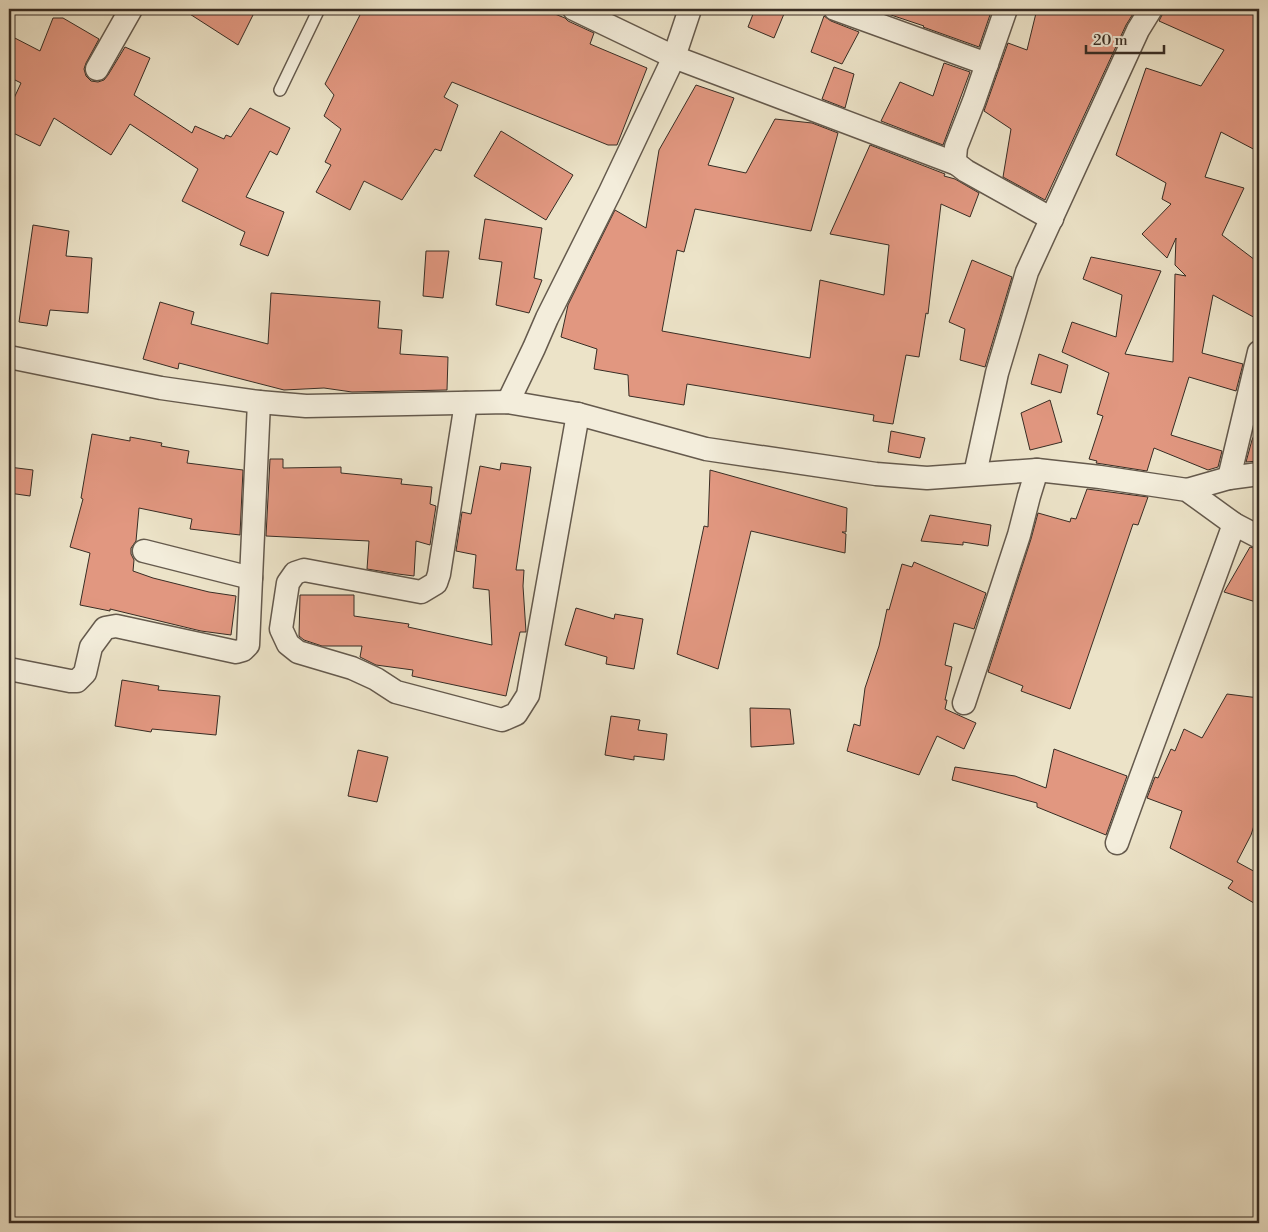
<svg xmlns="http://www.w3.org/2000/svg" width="1268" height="1232" font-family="'Libre Bodoni',serif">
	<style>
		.building { fill: #e19780; stroke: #382d24 }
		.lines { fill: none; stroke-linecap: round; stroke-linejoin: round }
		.service-casing { stroke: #655a4d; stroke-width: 14 }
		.minor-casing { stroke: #655a4d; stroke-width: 25 }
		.service { stroke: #f3eddb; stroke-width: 11 }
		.minor { stroke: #f3eddb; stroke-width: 22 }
	</style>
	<rect width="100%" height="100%" fill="#ece3c8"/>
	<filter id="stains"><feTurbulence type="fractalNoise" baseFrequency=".004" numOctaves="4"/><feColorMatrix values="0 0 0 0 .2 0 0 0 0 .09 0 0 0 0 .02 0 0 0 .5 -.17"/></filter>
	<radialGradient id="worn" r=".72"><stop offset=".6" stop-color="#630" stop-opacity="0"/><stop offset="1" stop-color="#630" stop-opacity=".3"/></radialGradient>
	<g class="building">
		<polygon points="182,9 256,9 238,45"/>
		<polygon points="363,9 542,9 565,18 568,21 594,33 590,44 647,68 617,145 608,145 452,82 444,97 458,105 441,151 435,149 402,200 364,181 350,210 316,192 331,165 325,162 341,129 324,116 334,95 325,84"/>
		<polygon points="755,9 786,9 774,38 748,27"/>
		<polygon points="886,9 992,9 979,47 923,27 924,26 885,13"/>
		<polygon points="1037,9 1136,9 1126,25 1045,200 1003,177 1011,129 984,111 1008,43 1027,50"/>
		<polygon points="1164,9 1259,9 1259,152 1221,132 1205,177 1244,188 1222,235 1259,263 1259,320 1213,295 1202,353 1243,364 1236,391 1189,377 1171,435 1222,451 1218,467 1208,470 1154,448 1147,471 1096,463 1097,461 1089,459 1103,416 1097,414 1109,373 1062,352 1072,322 1116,337 1122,295 1083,279 1091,257 1161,271 1125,354 1173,362 1175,274 1186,276 1175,265 1176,238 1167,258 1142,234 1171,204 1162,199 1166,183 1116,155 1146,68 1201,86 1224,50 1159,21 1162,15"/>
		<polygon points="824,16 831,21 859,32 842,64 811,52"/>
		<polygon points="53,18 63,18 99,39 86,63 84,69 86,76 91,81 98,82 104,80 108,75 125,47 150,58 134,95 192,133 195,126 224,139 226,135 231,137 250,108 290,128 277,155 270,151 246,197 284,212 268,256 240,245 245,232 182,201 198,169 130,124 111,155 54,118 40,146 9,131 9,109 21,83 9,77 9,35 40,51"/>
		<polygon points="944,63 970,72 943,145 881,121 900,82 933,96"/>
		<polygon points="834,67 854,74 845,108 822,99"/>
		<polygon points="696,85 734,98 708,165 746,173 775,119 812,123 838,133 811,231 695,209 684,252 677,250 662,331 810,358 820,280 884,295 889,245 830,234 870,145 945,174 944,176 955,179 979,193 970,217 941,204 928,314 926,313 919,357 906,355 893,424 873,421 874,415 687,384 684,405 629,396 628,375 594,369 597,349 561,337 568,305 615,210 646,228 659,150"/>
		<polygon points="501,131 573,175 546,220 474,176"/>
		<polygon points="485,219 542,228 534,278 542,280 529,313 496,305 502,262 479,259"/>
		<polygon points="33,225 69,231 66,256 92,258 88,313 50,310 47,326 19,322"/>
		<polygon points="426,251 449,251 443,298 423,296"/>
		<polygon points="972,260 1012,277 985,367 960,360 965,329 949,322"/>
		<polygon points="271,293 380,301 378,328 402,330 400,354 448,357 447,390 352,392 324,388 284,390 179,363 178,369 143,359 160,302 194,312 191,324 268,344"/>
		<polygon points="1039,354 1068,365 1061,393 1031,384"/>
		<polygon points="1050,400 1062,442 1030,450 1021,413"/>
		<polygon points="1259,424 1259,461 1246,462 1252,440"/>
		<polygon points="891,431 925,438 920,458 888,452"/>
		<polygon points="92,434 130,441 130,437 162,443 161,446 189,451 187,463 243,470 240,535 190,529 192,519 139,508 136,541 131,548 131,554 134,560 133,571 153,578 209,592 236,596 231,635 201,631 110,609 110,611 80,605 90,553 70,547 83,499 81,498"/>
		<polygon points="270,459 283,459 283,468 341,467 341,473 402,479 401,484 432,487 430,504 436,506 430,545 416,541 414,576 398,574 367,569 369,541 266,536"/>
		<polygon points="501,463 531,467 516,570 524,570 523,586 526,632 520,632 506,696 412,676 413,670 376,665 360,657 362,646 322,646 304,640 299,636 300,595 354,595 354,616 409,624 408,627 492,645 489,590 473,588 476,555 456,551 462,512 471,514 480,466 500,470"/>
		<polygon points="9,467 33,470 30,496 9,493"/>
		<polygon points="710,470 847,508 846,532 842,532 846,534 845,553 751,531 718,669 677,654 704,526 708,527"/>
		<polygon points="1087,489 1148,497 1138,525 1133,524 1070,709 1021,691 1023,686 988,672 1031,539 1038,513 1070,522 1071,518 1076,519"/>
		<polygon points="930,515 991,525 988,546 963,542 963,545 921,541"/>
		<polygon points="1250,547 1259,550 1259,603 1224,592"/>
		<polygon points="914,562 986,593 974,629 954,623 945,665 952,667 945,700 947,700 945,709 976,723 964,749 937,736 919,775 847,751 854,724 860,726 865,688 879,646 887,609 889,610 902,564 912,567"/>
		<polygon points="576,608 614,619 615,614 643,619 634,669 606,664 607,657 565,645"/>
		<polygon points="122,680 159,686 158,690 220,696 216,735 152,729 151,732 115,726"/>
		<polygon points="1227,694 1259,698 1259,810 1251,835 1237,862 1259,874 1259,906 1228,888 1233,881 1170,848 1182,811 1147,798 1155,777 1158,778 1171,749 1175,751 1184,729 1202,738"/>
		<polygon points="750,708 790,709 794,744 751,747"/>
		<polygon points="611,716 640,720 638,730 667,734 664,760 634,756 634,760 605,755"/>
		<polygon points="1054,749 1127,776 1106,835 1037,807 1037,803 952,780 955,767 1015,776 1046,788"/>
		<polygon points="358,750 388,757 377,802 348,796"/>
	</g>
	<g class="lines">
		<g class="service-casing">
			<polyline id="service" points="280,90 319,9"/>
		</g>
		<g class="minor-casing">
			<g id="minor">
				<polyline points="574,9 674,57 957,164"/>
				<polyline points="835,9 987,64"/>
				<polyline points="1006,9 974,101 956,147 955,158 957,164 966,171 1052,219"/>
				<polyline points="97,69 131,9"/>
				<polyline points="9,357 161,388 259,402 306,406 508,402 578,414 706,449 876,474 927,478 1037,470 1100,477 1187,490 1234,524 1259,537"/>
				<polyline points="508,402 534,348 547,318 610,192 674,57 690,9"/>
				<polyline points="466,403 439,574 436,583 421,592 304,570 295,573 288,583 281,629 288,644 298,652 352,668 376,679 396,692 502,720 516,714 528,695 578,414"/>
				<polyline points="975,474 997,373 1027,272 1138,30 1151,9"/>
				<polyline points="1229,478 1259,352"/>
				<polyline points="1187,490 1229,478 1259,474"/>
				<polyline points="144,551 251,578"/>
				<polyline points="9,669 70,681 77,681 85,673 91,647 105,628 116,626 236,652 243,650 248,645 259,402"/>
				<polyline points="964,703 1019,535 1029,496 1037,470"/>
				<path d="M 1117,843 C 1155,736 1196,630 1234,524"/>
			</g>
		</g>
		<use href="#service" class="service"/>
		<use href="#minor" class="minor"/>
	</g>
	<rect width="1268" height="1232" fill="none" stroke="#ece3c8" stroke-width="30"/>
	<rect x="10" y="10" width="1248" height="1212" fill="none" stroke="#382d24" stroke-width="2.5"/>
	<rect x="15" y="15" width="1238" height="1202" fill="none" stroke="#382d24"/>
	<path d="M1086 45v8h78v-8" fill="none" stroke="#382d24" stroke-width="2.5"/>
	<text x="1093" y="45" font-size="15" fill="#382d24" stroke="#f3eddb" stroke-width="4" paint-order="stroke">20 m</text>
	<rect width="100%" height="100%" filter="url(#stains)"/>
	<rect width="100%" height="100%" fill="url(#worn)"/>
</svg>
